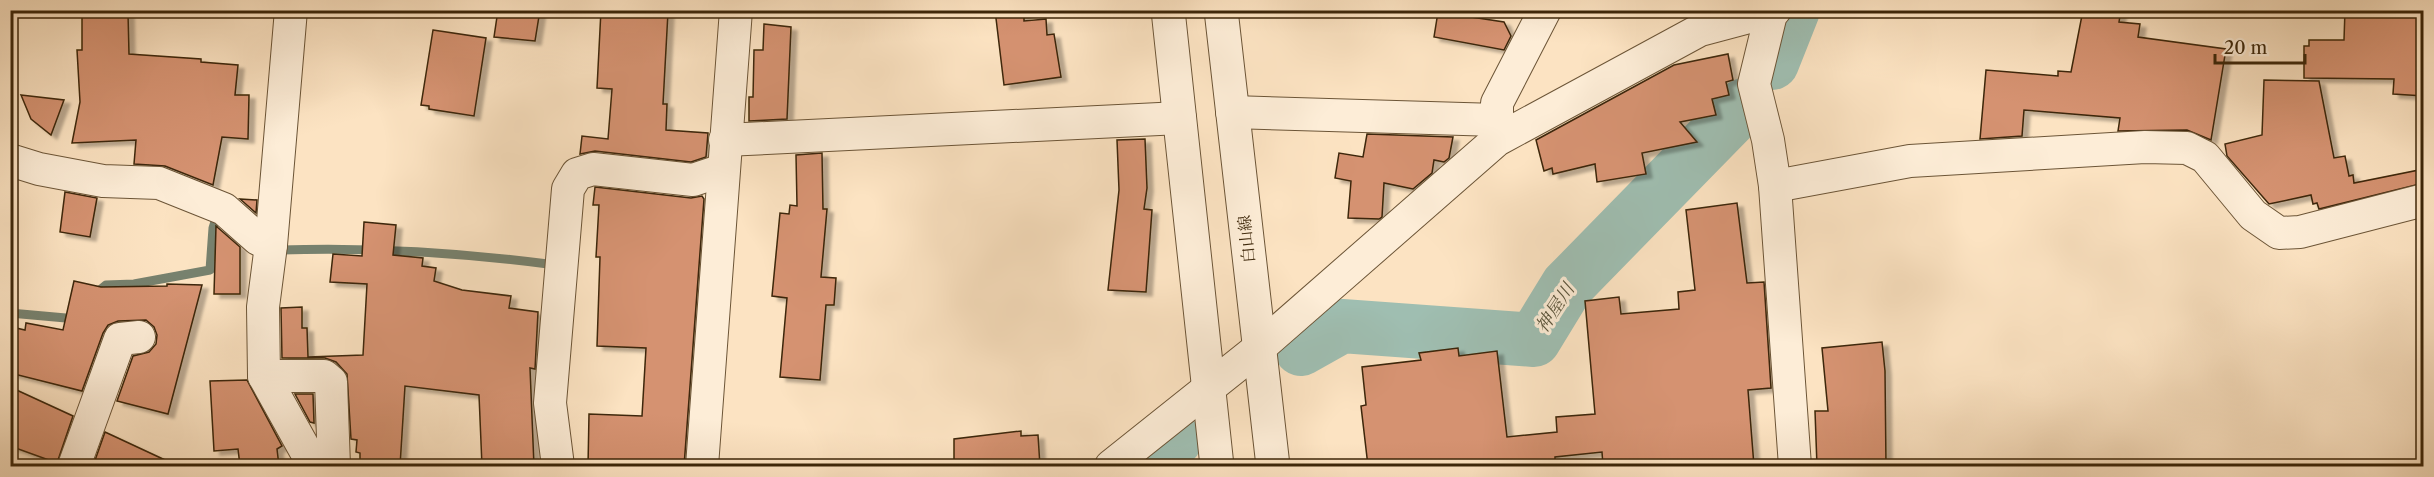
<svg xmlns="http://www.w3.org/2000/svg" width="2434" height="477" font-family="'Libre Caslon Text','Noto Serif JP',serif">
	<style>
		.green { fill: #c4c28f; stroke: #80744c; stroke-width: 1.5 }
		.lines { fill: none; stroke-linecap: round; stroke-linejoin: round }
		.stream { stroke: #77816e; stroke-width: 9 }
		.river { stroke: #9fbeb1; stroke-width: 54 }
		.building { fill: #d59271; stroke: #3c2609; stroke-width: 1.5; filter: url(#shadow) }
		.minor-casing { stroke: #6c5537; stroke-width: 34 }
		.tertiary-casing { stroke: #6c5537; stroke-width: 35 }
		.minor { stroke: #fdedd7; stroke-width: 32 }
		.tertiary { stroke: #fdedd7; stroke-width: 33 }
		.labels { text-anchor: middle; stroke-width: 6; stroke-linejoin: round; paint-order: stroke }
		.street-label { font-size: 16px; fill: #3c2609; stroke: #fdedd7 }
		.water-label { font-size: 18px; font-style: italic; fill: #5a543b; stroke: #fdedd7 }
	</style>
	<defs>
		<filter id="shadow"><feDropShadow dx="6" dy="4" stdDeviation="1.5" flood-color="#0004"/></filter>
	</defs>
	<rect width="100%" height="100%" fill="#fce3c2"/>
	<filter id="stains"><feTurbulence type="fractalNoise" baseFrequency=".00333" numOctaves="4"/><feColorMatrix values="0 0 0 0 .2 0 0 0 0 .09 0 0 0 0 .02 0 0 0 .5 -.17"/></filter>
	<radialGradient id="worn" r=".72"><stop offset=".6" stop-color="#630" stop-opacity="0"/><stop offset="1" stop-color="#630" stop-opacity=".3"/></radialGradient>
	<polygon class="green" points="1181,447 1183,466 1158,466"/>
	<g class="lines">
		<g class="stream">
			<path d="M 281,250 C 373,247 465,253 556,265"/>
			<polyline points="94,295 106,285 134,284 210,270 213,228 217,215"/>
			<polyline points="10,313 77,319"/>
		</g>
		<g class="river">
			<polyline points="1772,63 1793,10"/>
			<polyline points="1301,349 1342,326 1534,340 1567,286 1744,105"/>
			<polyline points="1147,466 1175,440"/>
		</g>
	</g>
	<g class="building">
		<polygon points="498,10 540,10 535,41 494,37"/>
		<polygon points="601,10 668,12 663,104 667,104 666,130 708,133 706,157 691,162 595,151 580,154 582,136 608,139 612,89 597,88"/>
		<polygon points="995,10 1024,10 1024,21 1046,19 1047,35 1054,34 1061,77 1004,85"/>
		<polygon points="2083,10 2121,10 2119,22 2140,24 2138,37 2226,49 2211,140 2187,130 2118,131 2120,118 2024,110 2022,136 1980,139 1986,70 2058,76 2058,71 2071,72"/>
		<polygon points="2345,10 2420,12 2420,16 2424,15 2424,96 2393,94 2394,79 2304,78 2304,46 2309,46 2309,40 2344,40"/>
		<polygon points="1438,12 1504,22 1511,36 1504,50 1434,37"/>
		<polygon points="128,13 129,54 201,59 201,62 238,65 235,95 249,95 248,139 222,137 213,185 165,166 134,164 136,140 72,143 80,102 77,50 82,50 82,14"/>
		<polygon points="764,24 791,27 787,119 749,121 749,97 753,97 754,50 763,50"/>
		<polygon points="433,30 486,38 474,116 429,109 429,106 421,105"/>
		<polygon points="1728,54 1733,80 1726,82 1729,95 1712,99 1716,115 1680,122 1697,142 1642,153 1646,174 1597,182 1595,164 1553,174 1552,168 1544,171 1536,140 1674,65"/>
		<polygon points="2264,80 2319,81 2334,158 2345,156 2349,176 2353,175 2354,183 2424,169 2424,183 2319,209 2317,203 2313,204 2311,195 2269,204 2227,156 2225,144 2262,135"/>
		<polygon points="21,95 64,100 51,135 31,119"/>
		<polygon points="1367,134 1453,137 1449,158 1444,162 1434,160 1432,173 1413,189 1384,183 1382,217 1379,219 1348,218 1351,181 1335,178 1339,153 1363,157"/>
		<polygon points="1145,139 1147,188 1144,209 1152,210 1146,292 1108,290 1119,190 1117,140"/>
		<polygon points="822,153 823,209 827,209 821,277 836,278 834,305 826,305 820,380 780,377 787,298 772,296 780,213 789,214 790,205 797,206 796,155"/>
		<polygon points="595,187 691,198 702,196 704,199 684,466 588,466 589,414 642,416 646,348 597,346 600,257 596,257 599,205 593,205"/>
		<polygon points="65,192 97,198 90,237 60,232"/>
		<polygon points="240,199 257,200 256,213"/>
		<polygon points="1737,203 1747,283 1764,282 1771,388 1748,390 1754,466 1603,466 1602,452 1555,457 1555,462 1500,466 1368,466 1361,406 1366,405 1362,367 1421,360 1419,353 1458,348 1459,356 1497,351 1507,437 1557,432 1556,417 1595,414 1585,301 1619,297 1621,314 1679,309 1678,292 1695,290 1686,210"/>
		<polygon points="364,222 396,225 393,255 423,258 422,266 436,268 434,281 462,290 511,296 509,308 538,312 535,369 530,368 534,466 482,466 479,395 405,386 400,466 360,466 360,453 356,452 357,440 351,439 347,374 336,362 325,358 282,358 281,308 302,307 302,328 307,328 308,357 363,355 367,284 330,282 333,254 362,256"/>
		<polygon points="216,226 240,247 240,294 214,294"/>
		<polygon points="74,281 101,287 167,286 167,284 202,285 168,414 117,401 133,356 149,352 156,344 157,335 154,327 146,320 118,321 108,325 103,333 82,391 10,373 10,354 16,328 25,330 26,323 63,330"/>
		<polygon points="1882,342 1885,371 1886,466 1817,466 1815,411 1828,411 1822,348"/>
		<polygon points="247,380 282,446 277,449 279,466 240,466 238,449 214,451 210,381"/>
		<polygon points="10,387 73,416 57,463 10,446"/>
		<polygon points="295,394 313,394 314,423 310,422"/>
		<polygon points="1021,431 1021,436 1038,435 1040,466 954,466 954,439"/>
		<polygon points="105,432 178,466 93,466"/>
	</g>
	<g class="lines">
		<g class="minor-casing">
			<g id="minor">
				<polyline points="291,10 271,245 263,307 264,376 314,466"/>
				<polyline points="1772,10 1754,84 1768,140 1775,186 1795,466"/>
				<polyline points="1232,112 1497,120"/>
				<polyline points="1497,139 1497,103 1545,10"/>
				<polyline points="725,140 1180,118"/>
				<polyline points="10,160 39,169 103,181 159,183 224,209 258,239 271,245"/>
				<polyline points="1775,186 1910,161 2145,147 2187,148 2205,157 2253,215 2279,233 2300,232 2424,200"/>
				<polyline points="264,376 324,376 331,382 334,466"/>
				<polyline points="74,466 120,339 139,337"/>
				<polyline points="558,466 550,403 568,189 577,174 593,169 693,180 723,170"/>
				<polyline points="702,466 736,10"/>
				<polyline points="1111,466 1259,348 1497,140 1700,30 1775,10"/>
			</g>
		</g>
		<g class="tertiary-casing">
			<g id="tertiary">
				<polyline points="1168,10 1217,466"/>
				<polyline points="1221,10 1273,466"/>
			</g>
		</g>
		<use href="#minor" class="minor"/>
		<use href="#tertiary" class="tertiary"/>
	</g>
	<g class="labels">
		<g class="street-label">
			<text transform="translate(1246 239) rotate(-96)" y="6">白山線</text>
		</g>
		<g class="water-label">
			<text transform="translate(1555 308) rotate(-57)" y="6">神屋川</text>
		</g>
	</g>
	<rect width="2434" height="477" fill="none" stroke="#fce3c2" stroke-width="36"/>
	<rect x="12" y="12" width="2410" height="453" fill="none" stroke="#3c2609" stroke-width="3"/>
	<rect x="18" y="18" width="2398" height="441" fill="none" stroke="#3c2609" stroke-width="1.5"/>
	<path d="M2215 54v9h90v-9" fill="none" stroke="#3c2609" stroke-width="3"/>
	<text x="2224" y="54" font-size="18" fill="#3c2609" stroke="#fdedd7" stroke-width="4.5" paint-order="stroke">20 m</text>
	<rect width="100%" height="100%" filter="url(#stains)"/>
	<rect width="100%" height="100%" fill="url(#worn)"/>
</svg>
